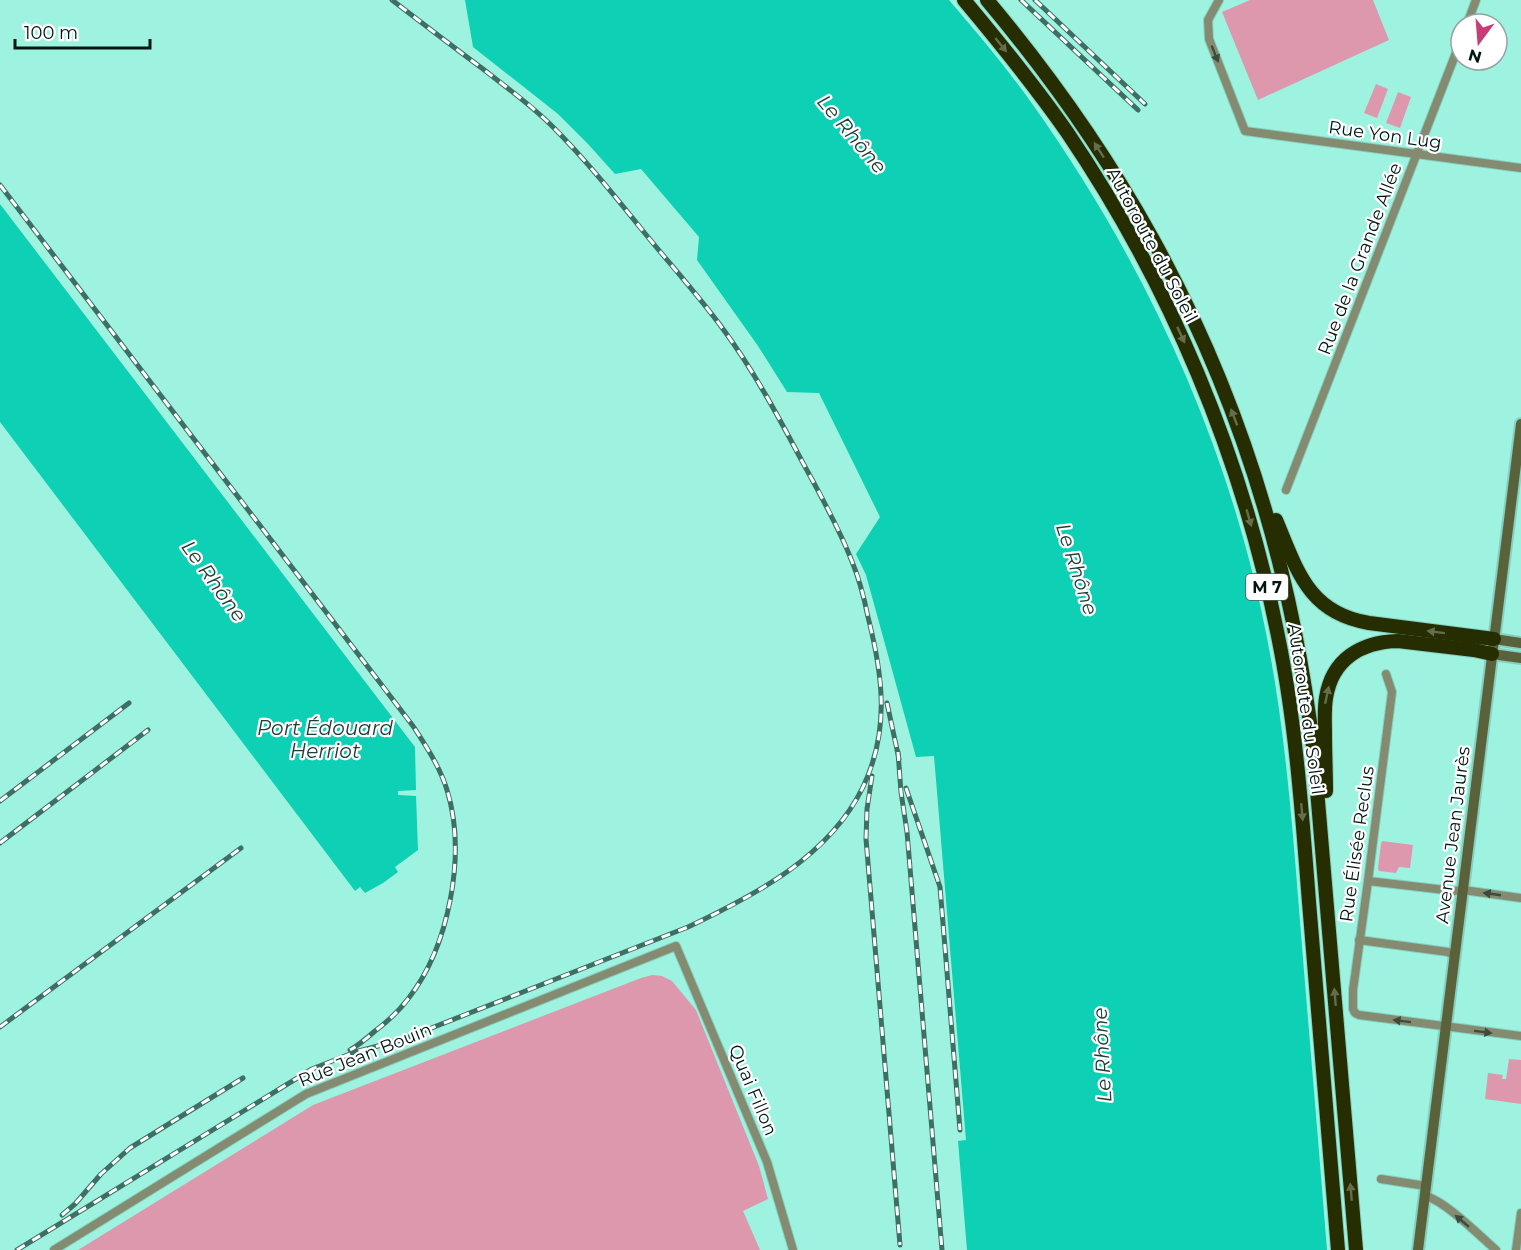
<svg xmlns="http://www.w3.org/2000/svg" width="1521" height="1250" font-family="Montserrat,sans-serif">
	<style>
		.green { fill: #dd98ae }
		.water { fill: #0dd0b4 }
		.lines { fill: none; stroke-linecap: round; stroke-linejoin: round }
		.street-casing { stroke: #85d0bf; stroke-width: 10 }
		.secondary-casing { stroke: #85d0bf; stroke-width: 14 }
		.highway-casing { stroke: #85d0bf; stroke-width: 16 }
		.street { stroke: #848b70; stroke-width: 8 }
		.secondary { stroke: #5a623b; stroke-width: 10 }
		.highway { stroke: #262d00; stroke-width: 14 }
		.rail-casing { stroke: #3f6f64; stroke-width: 5 }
		.rail { stroke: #fff; stroke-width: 3; stroke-dasharray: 9; stroke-linecap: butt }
		.oneway { fill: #676c4c }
		.oneway2 { fill: #3b4b3c }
		.labels { text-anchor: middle; stroke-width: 4.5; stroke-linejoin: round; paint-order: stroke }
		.shield { fill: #fff; stroke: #4c5d59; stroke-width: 1.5 }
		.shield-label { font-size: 16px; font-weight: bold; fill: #001712 }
		.street-label { font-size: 18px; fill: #001712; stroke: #fff }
		.water-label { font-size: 20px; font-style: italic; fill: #223c36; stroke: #fff }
	</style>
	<rect width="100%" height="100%" fill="#9ef3e0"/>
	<g class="green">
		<polygon points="1250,0 1373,0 1389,40 1258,100 1222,12"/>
		<polygon points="1376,84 1388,89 1377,118 1364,113"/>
		<polygon points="1398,92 1411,97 1400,128 1386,123"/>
		<polygon points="1382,841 1413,845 1410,868 1399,867 1396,873 1379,871 1378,868 1381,844"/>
		<polygon points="652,975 662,976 672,981 696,1010 759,1166 768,1199 743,1211 760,1250 78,1250 313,1105 641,978"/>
		<polygon points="1509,1059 1521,1060 1521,1104 1485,1099 1488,1073 1503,1075 1502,1079 1506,1079"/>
	</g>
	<g class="water">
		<path d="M 465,0 L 949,0 C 978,34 1007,68 1033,105 C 1141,257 1221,427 1261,609 C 1283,708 1291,808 1299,909 C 1308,1022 1318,1136 1327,1250 L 967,1250 L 958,1141 L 966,1140 L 934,756 L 916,757 L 866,575 L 856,554 L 880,517 L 819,393 L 787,392 L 758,346 L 697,260 L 699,237 L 641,169 L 615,174 L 588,144 L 558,114 L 473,47 Z"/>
		<polygon points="0,204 415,747 416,790 398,791 398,795 416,796 418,850 395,867 398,872 383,883 365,893 360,887 355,891 0,422"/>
	</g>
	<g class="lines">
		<g class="street-casing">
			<g id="street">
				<polyline points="1219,0 1208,20 1209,39 1245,131 1521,168"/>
				<polyline points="1467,24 1476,0"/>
				<polyline points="1286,490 1461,40"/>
				<polyline points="1386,674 1392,692 1368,881 1353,990 1353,1009 1355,1013 1359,1015 1521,1036"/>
				<polyline points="1368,881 1454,891 1463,890 1521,898"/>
				<polyline points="1359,940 1448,952 1455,956"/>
				<polyline points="1381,1179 1426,1186"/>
				<path d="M 1425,1196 C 1444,1200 1480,1236 1496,1250"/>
				<polyline points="54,1250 306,1094 676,946 767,1162 793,1250"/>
				<polyline points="1516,1250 1521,1213"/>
			</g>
		</g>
		<g class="secondary-casing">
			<g id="secondary">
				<polyline points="1494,639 1521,643"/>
				<polyline points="1492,654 1521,658"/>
				<polyline points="1418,1250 1521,424"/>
			</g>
		</g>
		<g class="highway-casing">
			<g id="highway">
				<path d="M 964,0 C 1000,43 1035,86 1067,132 C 1170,284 1242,456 1278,636 C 1296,724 1302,813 1309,902 C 1319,1018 1328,1134 1338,1250"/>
				<path d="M 987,0 C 1049,74 1105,153 1152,238 C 1240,397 1293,573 1314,754 L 1356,1250"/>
				<path d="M 1276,520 C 1297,570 1308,613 1369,623 L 1494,639"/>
				<path d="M 1326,791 C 1326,773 1325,754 1325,735 C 1325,723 1324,710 1326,698 C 1332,659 1361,642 1398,641 L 1474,650 L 1492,654"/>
			</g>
		</g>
		<use href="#street" class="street"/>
		<use href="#secondary" class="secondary"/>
		<use href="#highway" class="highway"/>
		<g class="rail-casing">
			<g id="rail">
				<polyline points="1021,0 1138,110"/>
				<polyline points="1035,0 1145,104"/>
				<path d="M 0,185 L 413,726 C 426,746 440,767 447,790 C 467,854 449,947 408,999 C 399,1011 387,1022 375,1031 C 367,1038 359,1045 350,1050"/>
				<polyline points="887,703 899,759"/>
				<polyline points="898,752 901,792 907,832 942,1250"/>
				<polyline points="872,776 867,809 866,839 900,1245"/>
				<polyline points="906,788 940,887 960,1130"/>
				<polyline points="0,801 129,703"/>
				<polyline points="0,843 148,730"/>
				<polyline points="0,1027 241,848"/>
				<polyline points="62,1215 75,1204 101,1174 130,1148 243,1078"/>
				<path d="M 17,1250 L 312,1069 L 355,1052 L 401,1040 L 688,927 C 755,895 829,857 863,787 C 890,730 883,676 868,617 C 864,597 859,578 851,559 C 838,526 820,494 803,463 C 778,416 754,371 723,329 C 698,295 669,263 643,231 C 614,195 585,159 552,126 C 531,105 506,87 483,69 C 452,46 422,23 392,0"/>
			</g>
		</g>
		<use href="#rail" class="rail"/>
	</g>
	<defs><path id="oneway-solid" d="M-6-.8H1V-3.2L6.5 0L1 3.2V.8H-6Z" transform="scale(1.5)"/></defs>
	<g class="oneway">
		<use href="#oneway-solid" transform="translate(1001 45) rotate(51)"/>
		<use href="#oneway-solid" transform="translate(1099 150) rotate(-123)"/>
		<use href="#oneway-solid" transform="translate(1181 335) rotate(65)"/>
		<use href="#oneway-solid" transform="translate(1234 417) rotate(-111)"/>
		<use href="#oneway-solid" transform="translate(1249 518) rotate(74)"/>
		<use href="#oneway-solid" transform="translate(1436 632) rotate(-173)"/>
		<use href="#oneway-solid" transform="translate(1327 695) rotate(-78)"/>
		<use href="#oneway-solid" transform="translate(1302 812) rotate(85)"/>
		<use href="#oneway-solid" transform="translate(1335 997) rotate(-95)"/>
		<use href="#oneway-solid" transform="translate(1351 1192) rotate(-95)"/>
	</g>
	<g class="oneway2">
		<use href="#oneway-solid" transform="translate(1215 54) rotate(68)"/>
		<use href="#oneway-solid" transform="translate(1492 894) rotate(-172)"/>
		<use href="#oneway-solid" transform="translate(1402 1021) rotate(-173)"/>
		<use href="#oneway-solid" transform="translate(1483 1032) rotate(7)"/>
		<use href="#oneway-solid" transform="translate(1462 1221) rotate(-140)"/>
	</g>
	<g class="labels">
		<rect class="shield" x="1246" y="574" width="42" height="26" rx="4.5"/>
		<g class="shield-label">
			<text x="1267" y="593">M 7</text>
		</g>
		<g class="street-label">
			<text transform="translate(1385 135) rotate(8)" y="6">Rue Yon Lug</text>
			<text transform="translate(1152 245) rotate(62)" y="6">Autoroute du Soleil</text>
			<text transform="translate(1360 259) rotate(-69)" y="6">Rue de la Grande Allée</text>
			<text transform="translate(1306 709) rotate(82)" y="6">Autoroute du Soleil</text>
			<text transform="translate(1453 835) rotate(-83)" y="6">Avenue Jean Jaurès</text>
			<text transform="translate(1357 844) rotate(-82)" y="6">Rue Élisée Reclus</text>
			<text transform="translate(365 1055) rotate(-22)" y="6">Rue Jean Bouin</text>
			<text transform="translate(753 1090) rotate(67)" y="6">Quai Fillon</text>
		</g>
		<g class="water-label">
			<text transform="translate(852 134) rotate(50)" y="7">Le Rhône</text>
			<text transform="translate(1077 569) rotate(72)" y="7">Le Rhône</text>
			<text transform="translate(214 581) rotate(54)" y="7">Le Rhône</text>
			<text x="325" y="735">Port Édouard<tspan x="325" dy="23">Herriot</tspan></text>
			<text transform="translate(1102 1055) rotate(-93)" y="7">Le Rhône</text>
		</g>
	</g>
	<g transform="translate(1479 42) rotate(196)"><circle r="28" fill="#ffffff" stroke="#99a2a0" stroke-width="1.5"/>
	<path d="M0-4.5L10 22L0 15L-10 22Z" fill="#c73d78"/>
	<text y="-9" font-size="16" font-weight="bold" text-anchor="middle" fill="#001712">N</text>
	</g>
	<path d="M15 39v9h135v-9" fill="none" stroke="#001712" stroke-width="3"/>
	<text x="24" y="39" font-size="18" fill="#001712" stroke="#ffffff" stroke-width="4.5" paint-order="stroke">100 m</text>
</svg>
